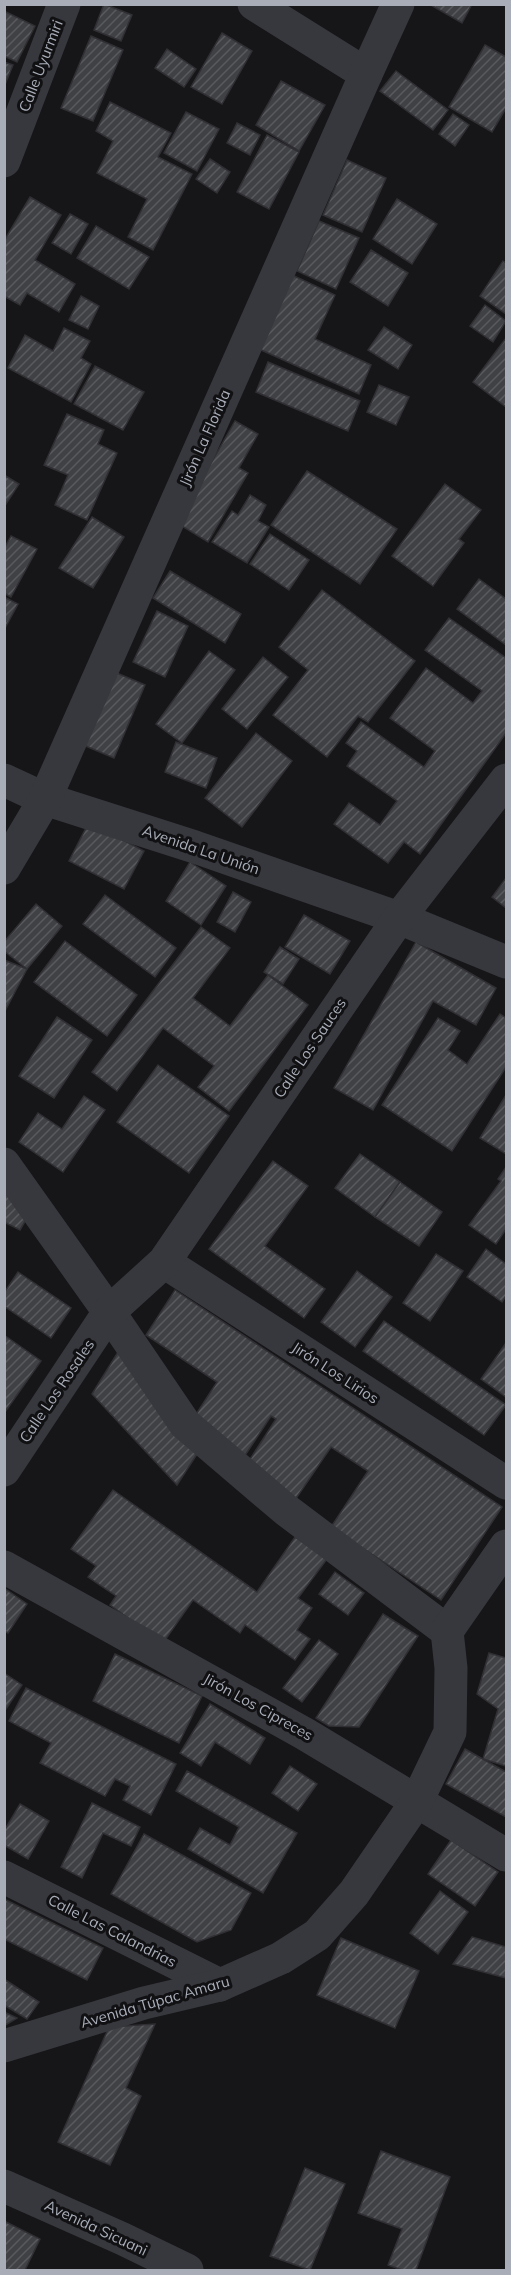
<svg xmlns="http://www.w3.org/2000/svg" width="511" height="2275" font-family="Mulish,sans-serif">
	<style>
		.building { fill: url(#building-hatch); stroke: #303034; stroke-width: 1.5 }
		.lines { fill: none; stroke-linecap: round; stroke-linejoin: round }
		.minor { stroke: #37383d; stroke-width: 33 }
		.tertiary { stroke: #37383d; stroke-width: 33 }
		.labels { text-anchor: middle; stroke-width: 6; stroke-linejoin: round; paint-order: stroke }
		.street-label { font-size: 15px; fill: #a8adb8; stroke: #111113 }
	</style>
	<defs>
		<pattern id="building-hatch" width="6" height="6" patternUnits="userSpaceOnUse" patternTransform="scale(1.5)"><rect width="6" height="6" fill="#404145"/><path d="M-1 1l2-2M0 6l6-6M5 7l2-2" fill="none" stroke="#595a5e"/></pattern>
	</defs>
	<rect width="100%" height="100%" fill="#161618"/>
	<g class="building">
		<polygon points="104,4 132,15 121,41 94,30"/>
		<polygon points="429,4 472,4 462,23"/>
		<polygon points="4,11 35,26 17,62 4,56"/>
		<polygon points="222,33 252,51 222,104 191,87"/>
		<polygon points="91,36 123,50 93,121 61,108"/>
		<polygon points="485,45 506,57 506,108 492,132 449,107"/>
		<polygon points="167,49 196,69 184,87 155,68"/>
		<polygon points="4,62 13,65 4,87"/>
		<polygon points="396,71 448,110 433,130 380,91"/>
		<polygon points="281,81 325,105 299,151 256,125"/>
		<polygon points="110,102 171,133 158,157 192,174 153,250 128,237 147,199 97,173 113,141 96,131"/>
		<polygon points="186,112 219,129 197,171 164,153"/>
		<polygon points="453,114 469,125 455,146 439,134"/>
		<polygon points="237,123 260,135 250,155 227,143"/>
		<polygon points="267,135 299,152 269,209 237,192"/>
		<polygon points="210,159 230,172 217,193 196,179"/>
		<polygon points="347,160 386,178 362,232 323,215"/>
		<polygon points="30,197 61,215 35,260 75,284 59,312 27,293 20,305 4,296 4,241"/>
		<polygon points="397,199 437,224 412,264 373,239"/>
		<polygon points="70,214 88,224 71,254 52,243"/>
		<polygon points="319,221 359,238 336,289 297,271"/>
		<polygon points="96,226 149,257 129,289 77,258"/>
		<polygon points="371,250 408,273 388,306 350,282"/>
		<polygon points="503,261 506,263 506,314 480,296"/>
		<polygon points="292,275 335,295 315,339 371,365 359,394 259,349"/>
		<polygon points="81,296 99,306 88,329 69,320"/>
		<polygon points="485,305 506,321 493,342 470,326"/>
		<polygon points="384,327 412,345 398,369 368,350"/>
		<polygon points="64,328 90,341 81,358 91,364 71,402 8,368 25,335 53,351"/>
		<polygon points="506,338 506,407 473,382"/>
		<polygon points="268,362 360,401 348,431 256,392"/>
		<polygon points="95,366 144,392 123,430 74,404"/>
		<polygon points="379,385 409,397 396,425 367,412"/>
		<polygon points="67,414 104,430 98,444 117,453 87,520 55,505 68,475 44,465"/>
		<polygon points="235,421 258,434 239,468 248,473 208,542 177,523"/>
		<polygon points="307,471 397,529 360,584 271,525"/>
		<polygon points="4,475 19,484 4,507"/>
		<polygon points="445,484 481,510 459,539 464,543 433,586 392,556"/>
		<polygon points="250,495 266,505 258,521 269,527 247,563 212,542 232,511 238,515"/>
		<polygon points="92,517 124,537 93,588 59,568"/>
		<polygon points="270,534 309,560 289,590 250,564"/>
		<polygon points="11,536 37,549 11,597 4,593 4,549"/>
		<polygon points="170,571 241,614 225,643 153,598"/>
		<polygon points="479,579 506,599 506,645 457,609"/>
		<polygon points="322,590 415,661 368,722 358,716 327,757 273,715 308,670 279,647"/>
		<polygon points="4,597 18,604 4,630"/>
		<polygon points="157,611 188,626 165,677 133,662"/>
		<polygon points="449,618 506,658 506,733 420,854 404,842 388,863 334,824 349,803 380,825 397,801 347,766 357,751 346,743 361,722 424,767 435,751 390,718 426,668 473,703 482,691 425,650"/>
		<polygon points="209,651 235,670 182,743 156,724"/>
		<polygon points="263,657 288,677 247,729 222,709"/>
		<polygon points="112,671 145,685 114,758 81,744"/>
		<polygon points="256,733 292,761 242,827 205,798"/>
		<polygon points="176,742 217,758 206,788 165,772"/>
		<polygon points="89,822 144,851 124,889 69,861"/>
		<polygon points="190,862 226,886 201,925 166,901"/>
		<polygon points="506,878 506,908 492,897"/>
		<polygon points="233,892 251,902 235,932 217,922"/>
		<polygon points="105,895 176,948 155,977 83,924"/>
		<polygon points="36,904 62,926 27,969 4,951 4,942"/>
		<polygon points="304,915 350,941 330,974 285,947"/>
		<polygon points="201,927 230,948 193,998 230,1026 268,975 308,1005 229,1111 198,1087 214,1066 163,1028 117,1091 92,1072"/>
		<polygon points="65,941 137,995 107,1036 34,982"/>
		<polygon points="416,942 496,988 476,1025 433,1001 373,1110 334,1088"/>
		<polygon points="280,947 299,959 283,984 264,972"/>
		<polygon points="4,960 27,969 4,1013"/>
		<polygon points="500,1014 506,1018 506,1067 452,1151 382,1105 438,1018 460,1031 448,1050 467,1064"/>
		<polygon points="57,1017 92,1040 54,1098 19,1076"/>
		<polygon points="158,1065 229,1116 189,1173 117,1122"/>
		<polygon points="506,1095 506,1154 480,1138"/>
		<polygon points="84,1096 105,1110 63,1172 19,1142 38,1113 62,1129"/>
		<polygon points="360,1154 400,1182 375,1217 335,1188"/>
		<polygon points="273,1161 308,1186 265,1246 325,1289 304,1318 209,1249"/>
		<polygon points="506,1167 506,1229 496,1244 469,1225 501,1181 498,1179"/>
		<polygon points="400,1182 442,1212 419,1246 375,1217"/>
		<polygon points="4,1188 27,1218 20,1230 4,1222"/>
		<polygon points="486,1249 506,1264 506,1296 502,1302 467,1277"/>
		<polygon points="436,1254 463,1271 430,1321 403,1303"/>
		<polygon points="357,1271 392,1297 355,1347 321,1322"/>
		<polygon points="18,1272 71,1308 51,1338 4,1306 4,1293"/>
		<polygon points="175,1290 502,1507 441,1600 331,1527 368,1471 331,1447 293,1503 243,1470 276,1419 271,1416 244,1457 191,1422 217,1382 146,1335"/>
		<polygon points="384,1321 506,1405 484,1435 363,1351"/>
		<polygon points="4,1335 41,1361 5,1412 4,1411"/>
		<polygon points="506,1343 506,1397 481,1379"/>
		<polygon points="118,1352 199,1451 177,1485 92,1394"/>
		<polygon points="113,1490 257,1592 295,1537 327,1559 298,1598 312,1608 297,1630 310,1639 295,1660 245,1625 240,1633 193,1600 163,1643 110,1605 116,1596 88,1577 96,1566 71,1549"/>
		<polygon points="335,1572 364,1593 348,1615 319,1594"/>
		<polygon points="4,1588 27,1604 8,1633 4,1631"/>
		<polygon points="383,1614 418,1636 359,1727 329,1726 316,1718"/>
		<polygon points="319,1640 338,1654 302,1702 283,1688"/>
		<polygon points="489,1653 506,1658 506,1766 483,1759 498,1709 477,1694"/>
		<polygon points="115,1654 202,1696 179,1743 93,1701"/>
		<polygon points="4,1673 22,1685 4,1712"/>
		<polygon points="26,1688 176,1764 151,1815 123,1800 130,1786 115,1779 105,1796 40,1763 51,1743 9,1721"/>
		<polygon points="210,1704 265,1738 250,1764 215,1742 201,1766 180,1753"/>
		<polygon points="465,1749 506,1772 506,1817 446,1784"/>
		<polygon points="290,1766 317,1784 298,1811 272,1793"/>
		<polygon points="187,1771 297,1833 263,1893 188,1849 200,1828 230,1845 239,1827 176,1791"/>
		<polygon points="92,1803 140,1827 131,1846 103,1833 82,1878 61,1867"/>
		<polygon points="20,1804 49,1821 28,1859 4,1845 4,1831"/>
		<polygon points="144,1834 251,1893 231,1930 197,1942 111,1894"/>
		<polygon points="451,1840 498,1872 475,1906 428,1874"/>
		<polygon points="440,1891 468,1912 438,1954 410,1933"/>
		<polygon points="4,1899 103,1948 87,1980 4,1939"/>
		<polygon points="472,1937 506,1947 506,1978 453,1964"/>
		<polygon points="341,1938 419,1971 395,2028 317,1995"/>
		<polygon points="4,1979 39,2002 27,2019 4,2005"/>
		<polygon points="4,2012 17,2018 4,2026"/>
		<polygon points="155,2024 126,2088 141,2096 110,2165 58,2142 109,2027"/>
		<polygon points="381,2151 450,2177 416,2270 402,2270 388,2265 402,2229 358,2213"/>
		<polygon points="305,2168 345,2184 310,2270 270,2256"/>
		<polygon points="4,2221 40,2239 25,2270 4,2270"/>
	</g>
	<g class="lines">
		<g class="minor">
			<polyline points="254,4 366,74"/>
			<polyline points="4,161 64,4"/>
			<polyline points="4,780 45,799 195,847 399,918 506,962"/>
			<polyline points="4,868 45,799 366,74 398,4"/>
			<polyline points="4,1164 109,1312 185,1424 286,1510 447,1631"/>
			<polyline points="164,1262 506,1483"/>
			<polyline points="4,1470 109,1312 164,1262 399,918 506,780"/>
			<polyline points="4,1567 305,1734 506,1855"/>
			<polyline points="4,1877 220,1985"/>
			<polyline points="4,2046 144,2003 220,1985 281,1958 317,1935 354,1893 417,1801 450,1732 451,1668 447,1631 506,1546"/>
		</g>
		<polyline class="tertiary" points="4,2186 123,2239 187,2270"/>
	</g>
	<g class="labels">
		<g class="street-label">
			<text transform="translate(41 66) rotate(-69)" y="5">Calle Uyurmiri</text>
			<text transform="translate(205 438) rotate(-66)" y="5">Jirón La Florida</text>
			<text transform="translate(201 850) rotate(19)" y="5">Avenida La Unión</text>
			<text transform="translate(310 1048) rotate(-56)" y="5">Calle Los Sauces</text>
			<text transform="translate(335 1373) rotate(33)" y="5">Jirón Los Lirios</text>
			<text transform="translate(57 1391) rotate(-56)" y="5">Calle Los Rosales</text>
			<text transform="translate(258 1707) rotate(29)" y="5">Jirón Los Cipreces</text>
			<text transform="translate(112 1931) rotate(27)" y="5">Calle Las Calandrias</text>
			<text transform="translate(155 2002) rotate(-16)" y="5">Avenida Túpac Amaru</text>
			<text transform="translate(96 2228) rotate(25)" y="5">Avenida Sicuani</text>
		</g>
	</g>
	<rect width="511" height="2275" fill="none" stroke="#a8adb8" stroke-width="12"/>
</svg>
